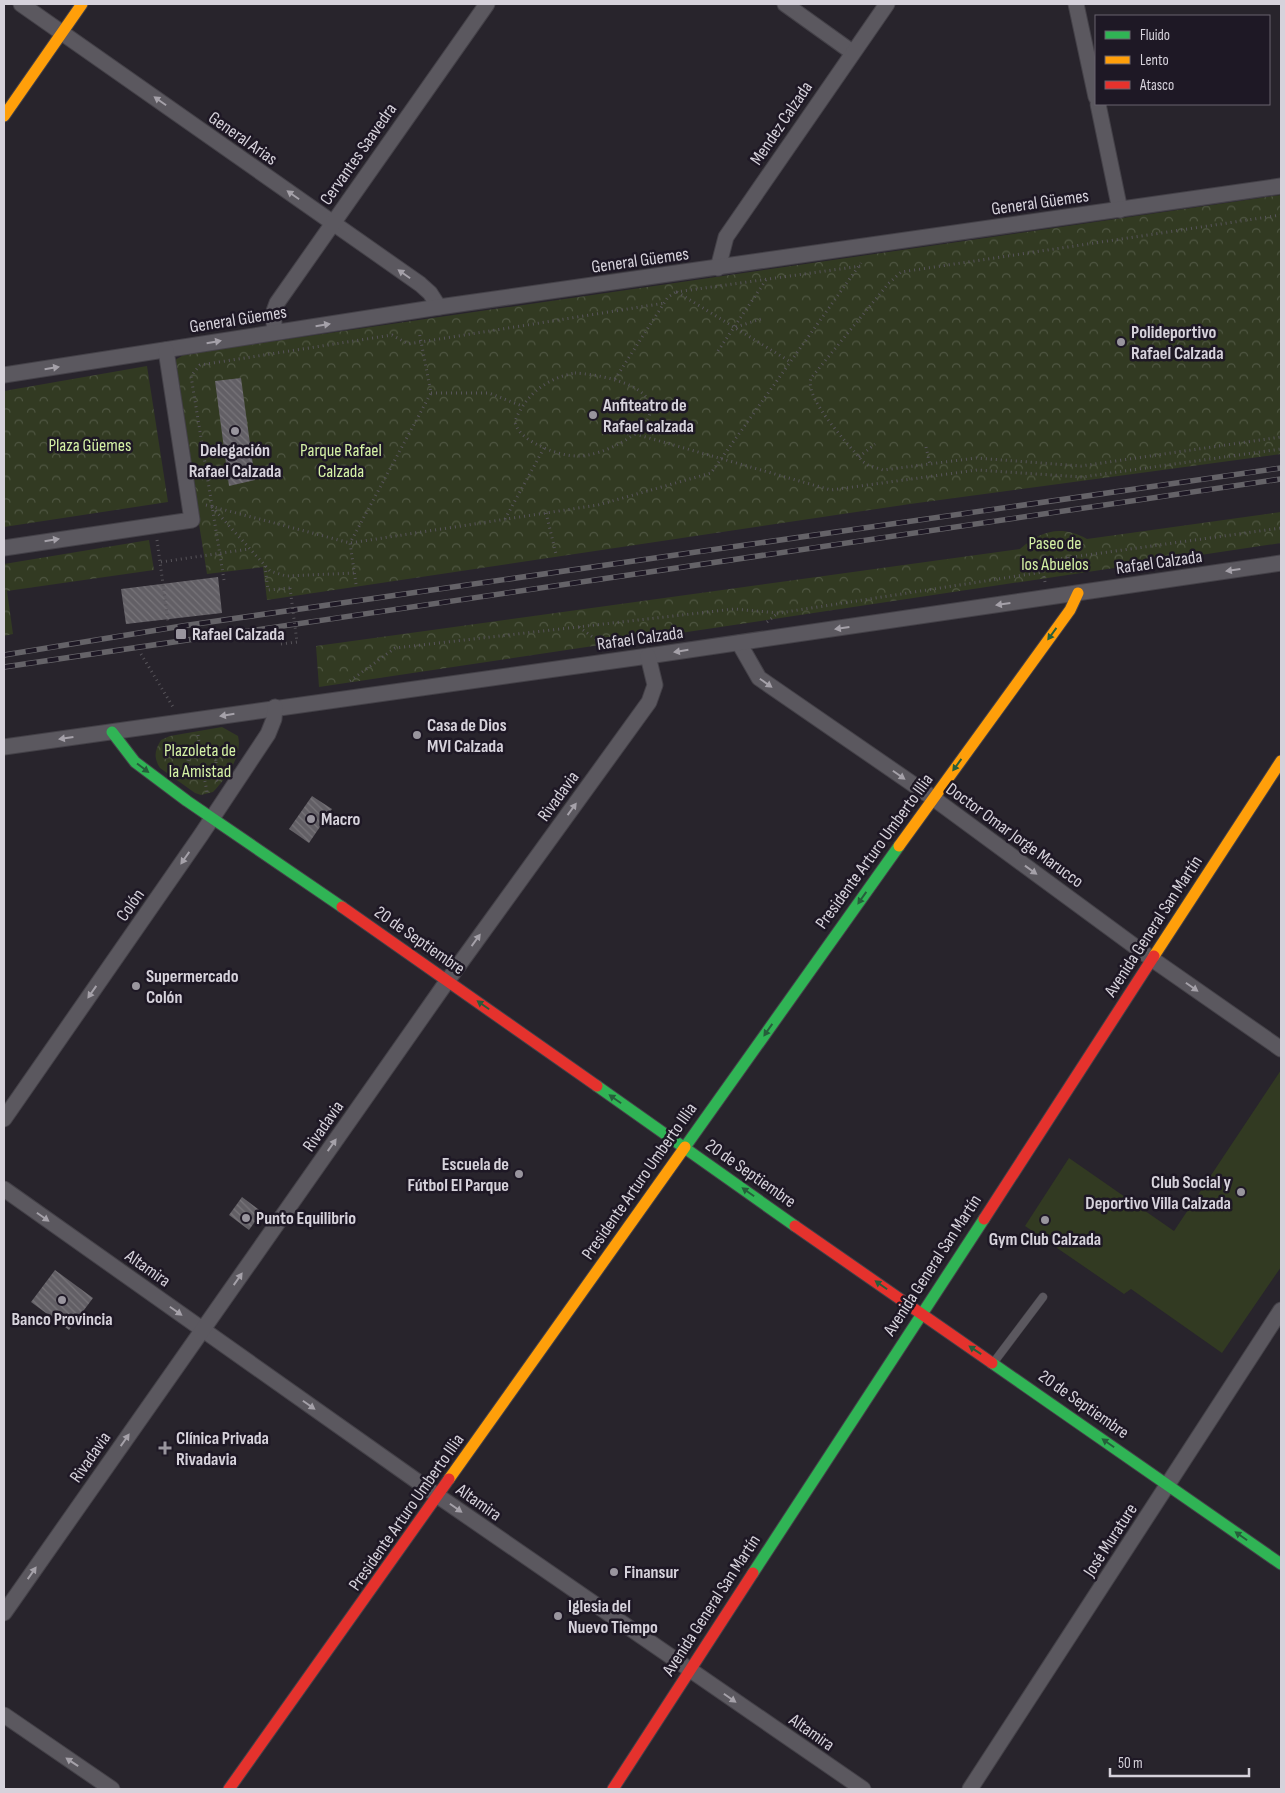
<svg xmlns="http://www.w3.org/2000/svg" width="1285" height="1793" font-family="'Sofia Sans Condensed',sans-serif">
	<style>
		.grass { fill: #323a22 }
		.park { fill: url(#park-crowns) }
		.building { fill: url(#building-back-hatch) }
		.lines { fill: none; stroke-linecap: round; stroke-linejoin: round }
		.lane-casing { stroke: #444148; stroke-width: 9 }
		.street-casing { stroke: #444148; stroke-width: 17 }
		.fast-casing { stroke: #444148; stroke-width: 13 }
		.slow-casing { stroke: #444148; stroke-width: 13 }
		.jam-casing { stroke: #444148; stroke-width: 13 }
		.path { stroke: #57545a; stroke-width: 3; stroke-dasharray: 1 4; stroke-linecap: butt }
		.lane { stroke: #5b585f; stroke-width: 8 }
		.street { stroke: #5b585f; stroke-width: 15 }
		.fast { stroke: #30b455; stroke-width: 11 }
		.slow { stroke: #ff9f0a; stroke-width: 11 }
		.jam { stroke: #e5322d; stroke-width: 11 }
		.rail-casing { stroke: #656368; stroke-width: 5.5 }
		.rail { stroke: #1e1825; stroke-width: 4; stroke-dasharray: 11; stroke-linecap: butt }
		.path-bridge { stroke: #57545a; stroke-width: 3; stroke-dasharray: 1 4; stroke-linecap: butt }
		.oneway { fill: #a5a1a9 }
		.oneway2 { fill: #265e3b }
		.poi-dot { fill: #99959e; stroke: #1e1825; stroke-width: 2 }
		.labels { text-anchor: middle; stroke-width: 5; stroke-linejoin: round; paint-order: stroke }
		.street-label { font-size: 18px; fill: #d6d2db; stroke: #1e1825 }
		.poi-label { font-size: 18px; font-weight: bold; fill: #d6d2db; stroke: #1e1825; text-anchor: start }
		.park-label { font-size: 18px; fill: #d4f1a5; stroke: #1e1825 }
	</style>
	<defs>
		<pattern id="park-crowns" width="20" height="18" patternUnits="userSpaceOnUse" patternTransform="scale(1.25)"><rect width="20" height="18" fill="#323a22"/><path d="M2 6a3 3 0 1 1 6 0M12 15a3 3 0 1 1 6 0" fill="none" stroke="#4f5642"/></pattern>
		<pattern id="building-back-hatch" width="6" height="6" patternUnits="userSpaceOnUse" patternTransform="scale(1.25)"><rect width="6" height="6" fill="#625f65"/><path d="M-1 5l2 2M0 0l6 6M5-1l2 2" fill="none" stroke="#78757a"/></pattern>
	</defs>
	<rect width="100%" height="100%" fill="#28242c"/>
	<polygon class="grass" points="1281,1070 1281,1267 1222,1353 1131,1289 1124,1294 1025,1226 1069,1158 1174,1231"/>
	<g class="park">
		<polygon points="1281,195 1281,454 910,504 267,600 263,567 207,574 175,374 175,360 185,354"/>
		<polygon points="147,366 168,502 4,527 4,391"/>
		<path d="M 1281,512 L 1281,543 L 319,687 L 316,646 L 1020,549 C 1041,530 1062,525 1087,539 Z"/>
		<polygon points="149,540 154,570 7,591 13,634 4,636 4,564"/>
		<path d="M 222,727 L 238,736 C 243,756 226,778 213,792 L 201,795 L 195,793 L 160,768 C 153,757 155,750 161,740 L 170,736 Z"/>
	</g>
	<g class="building">
		<polygon points="241,378 255,480 229,486 215,381"/>
		<polygon points="218,577 222,613 126,624 121,589"/>
		<polygon points="312,796 332,809 309,843 289,829"/>
		<polygon points="242,1197 262,1212 249,1230 229,1215"/>
		<polygon points="55,1270 93,1298 69,1330 31,1302"/>
	</g>
	<g class="lines">
		<g class="lane-casing">
			<polyline id="lane" points="994,1362 1043,1297"/>
		</g>
		<g class="street-casing">
			<g id="street">
				<polyline points="21,4 420,284 430,293 439,307"/>
				<polyline points="785,4 852,52"/>
				<polyline points="1076,4 1096,97"/>
				<polyline points="1098,104 1120,210"/>
				<polyline points="718,268 726,237 887,4"/>
				<polyline points="275,332 273,314 277,303 487,4"/>
				<polyline points="4,375 439,307 1281,186"/>
				<polyline points="4,548 192,520 166,350"/>
				<polyline points="739,643 759,678 933,798 1152,959 1281,1049"/>
				<polyline points="4,747 648,656 1281,563"/>
				<polyline points="4,1119 201,835 268,734 274,719 275,707"/>
				<polyline points="4,1189 438,1496 863,1789"/>
				<polyline points="4,1613 448,980 649,702 655,685 648,656"/>
				<polyline points="4,1715 112,1789"/>
				<polyline points="970,1789 1281,1310"/>
			</g>
		</g>
		<g class="fast-casing">
			<g id="fast">
				<polyline points="112,732 135,762 187,801 342,907"/>
				<polyline points="597,1086 795,1226"/>
				<polyline points="685,1147 899,846"/>
				<polyline points="992,1363 1281,1564"/>
				<polyline points="753,1573 984,1219"/>
			</g>
		</g>
		<g class="slow-casing">
			<g id="slow">
				<polyline points="4,116 82,4"/>
				<polyline points="899,846 1070,610 1078,593"/>
				<polyline points="1154,956 1281,761"/>
				<polyline points="449,1479 685,1147"/>
			</g>
		</g>
		<g class="jam-casing">
			<g id="jam">
				<polyline points="342,907 597,1086"/>
				<polyline points="984,1219 1154,956"/>
				<polyline points="795,1226 992,1363"/>
				<polyline points="229,1789 449,1479"/>
				<polyline points="613,1789 753,1573"/>
			</g>
		</g>
		<g class="path">
			<path d="M 1281,215 L 901,272 L 888,284 L 811,378 C 804,399 848,443 862,461 L 868,465 L 883,470 L 976,458 L 1081,466 L 1281,437"/>
			<polyline points="676,292 861,266"/>
			<polyline points="677,292 789,361"/>
			<polyline points="736,327 761,319"/>
			<polyline points="718,351 766,280"/>
			<path d="M 575,373 C 594,374 645,382 650,405 C 656,432 599,457 578,456 C 564,456 550,451 538,445 C 528,440 516,432 515,421 C 526,394 547,378 575,373 Z"/>
			<polyline points="615,379 668,297 676,292"/>
			<polyline points="431,393 489,393 522,406"/>
			<polyline points="635,434 831,490 977,470 1082,477 1281,449"/>
			<polyline points="926,447 930,465"/>
			<polyline points="859,457 875,444"/>
			<polyline points="206,505 350,543 598,505 711,473 861,263"/>
			<polyline points="212,507 270,571 286,576 354,573"/>
			<polyline points="546,513 556,554"/>
			<polyline points="505,519 544,448"/>
			<polyline points="157,540 168,621"/>
			<polyline points="1068,557 1073,575"/>
			<polyline points="161,562 249,549"/>
			<polyline points="265,566 268,590 290,588"/>
			<polyline points="224,580 191,376 200,365 392,335 408,344 665,303"/>
			<polyline points="1045,582 1043,572 1051,560 1281,528"/>
			<polyline points="356,584 350,543 431,393 419,331"/>
			<polyline points="767,622 778,613"/>
			<polyline points="579,627 605,646"/>
			<polyline points="281,644 297,642"/>
			<polyline points="141,654 173,707"/>
			<polyline points="350,681 395,648 734,609 779,613 1043,572"/>
			<polyline points="198,735 200,749"/>
			<circle cx="202" cy="762" r="14"/>
			<polyline points="209,774 218,781"/>
			<polyline points="204,776 207,792"/>
		</g>
		<use href="#lane" class="lane"/>
		<use href="#street" class="street"/>
		<use href="#fast" class="fast"/>
		<use href="#slow" class="slow"/>
		<use href="#jam" class="jam"/>
		<g class="rail-casing">
			<g id="rail">
				<polyline points="4,655 182,626 1281,468"/>
				<polyline points="4,667 1281,479"/>
			</g>
		</g>
		<use href="#rail" class="rail"/>
		<polyline class="path-bridge" points="290,588 297,642"/>
	</g>
	<defs><path id="oneway-solid" d="M-6-.8H1V-3.2L6.5 0L1 3.2V.8H-6Z" transform="scale(1.25)"/></defs>
	<g class="oneway">
		<use href="#oneway-solid" transform="translate(160 101) rotate(-145)"/>
		<use href="#oneway-solid" transform="translate(293 195) rotate(-145)"/>
		<use href="#oneway-solid" transform="translate(404 274) rotate(-145)"/>
		<use href="#oneway-solid" transform="translate(323 325) rotate(-9)"/>
		<use href="#oneway-solid" transform="translate(214 342) rotate(-10)"/>
		<use href="#oneway-solid" transform="translate(52 368) rotate(-9)"/>
		<use href="#oneway-solid" transform="translate(52 540) rotate(-9)"/>
		<use href="#oneway-solid" transform="translate(1233 570) rotate(172)"/>
		<use href="#oneway-solid" transform="translate(1003 604) rotate(172)"/>
		<use href="#oneway-solid" transform="translate(842 628) rotate(172)"/>
		<use href="#oneway-solid" transform="translate(681 651) rotate(171)"/>
		<use href="#oneway-solid" transform="translate(766 683) rotate(35)"/>
		<use href="#oneway-solid" transform="translate(227 715) rotate(171)"/>
		<use href="#oneway-solid" transform="translate(66 738) rotate(172)"/>
		<use href="#oneway-solid" transform="translate(899 775) rotate(35)"/>
		<use href="#oneway-solid" transform="translate(572 809) rotate(-54)"/>
		<use href="#oneway-solid" transform="translate(185 858) rotate(125)"/>
		<use href="#oneway-solid" transform="translate(1031 870) rotate(36)"/>
		<use href="#oneway-solid" transform="translate(476 940) rotate(-54)"/>
		<use href="#oneway-solid" transform="translate(1192 987) rotate(35)"/>
		<use href="#oneway-solid" transform="translate(92 992) rotate(125)"/>
		<use href="#oneway-solid" transform="translate(332 1145) rotate(-55)"/>
		<use href="#oneway-solid" transform="translate(43 1217) rotate(35)"/>
		<use href="#oneway-solid" transform="translate(238 1279) rotate(-55)"/>
		<use href="#oneway-solid" transform="translate(176 1311) rotate(35)"/>
		<use href="#oneway-solid" transform="translate(309 1405) rotate(35)"/>
		<use href="#oneway-solid" transform="translate(125 1440) rotate(-55)"/>
		<use href="#oneway-solid" transform="translate(456 1508) rotate(35)"/>
		<use href="#oneway-solid" transform="translate(32 1573) rotate(-55)"/>
		<use href="#oneway-solid" transform="translate(730 1698) rotate(35)"/>
		<use href="#oneway-solid" transform="translate(72 1762) rotate(-146)"/>
	</g>
	<g class="oneway2">
		<use href="#oneway-solid" transform="translate(1052 634) rotate(126)"/>
		<use href="#oneway-solid" transform="translate(957 765) rotate(126)"/>
		<use href="#oneway-solid" transform="translate(143 768) rotate(37)"/>
		<use href="#oneway-solid" transform="translate(862 898) rotate(125)"/>
		<use href="#oneway-solid" transform="translate(483 1005) rotate(-145)"/>
		<use href="#oneway-solid" transform="translate(768 1030) rotate(125)"/>
		<use href="#oneway-solid" transform="translate(615 1099) rotate(-145)"/>
		<use href="#oneway-solid" transform="translate(748 1192) rotate(-145)"/>
		<use href="#oneway-solid" transform="translate(881 1285) rotate(-145)"/>
		<use href="#oneway-solid" transform="translate(975 1350) rotate(-146)"/>
		<use href="#oneway-solid" transform="translate(1108 1443) rotate(-145)"/>
		<use href="#oneway-solid" transform="translate(1241 1536) rotate(-145)"/>
	</g>
	<g class="poi-dot">
		<circle cx="1121" cy="342" r="5"/>
		<circle cx="593" cy="415" r="5"/>
		<circle cx="235" cy="431" r="5"/>
		<rect x="175" y="628" width="12" height="12" rx="2.5"/>
		<circle cx="417" cy="735" r="5"/>
		<circle cx="311" cy="819" r="5"/>
		<circle cx="136" cy="986" r="5"/>
		<circle cx="519" cy="1174" r="5"/>
		<circle cx="1241" cy="1192" r="5"/>
		<circle cx="246" cy="1218" r="5"/>
		<circle cx="1045" cy="1220" r="5"/>
		<circle cx="62" cy="1300" r="5"/>
		<path d="M162.5 1440.5h5v5h5v5h-5v5h-5v-5h-5v-5h5z"/>
		<circle cx="614" cy="1572" r="5"/>
		<circle cx="558" cy="1616" r="5"/>
	</g>
	<g class="labels">
		<g class="street-label">
			<text transform="translate(781 123) rotate(-56)" y="6">Mendez Calzada</text>
			<text transform="translate(243 138) rotate(35)" y="6">General Arias</text>
			<text transform="translate(358 154) rotate(-55)" y="6">Cervantes Saavedra</text>
			<text transform="translate(1040 202) rotate(-8)" y="6">General Güemes</text>
			<text transform="translate(640 260) rotate(-8)" y="6">General Güemes</text>
			<text transform="translate(238 319) rotate(-9)" y="6">General Güemes</text>
			<text transform="translate(1159 562) rotate(-8)" y="6">Rafael Calzada</text>
			<text transform="translate(640 638) rotate(-8)" y="6">Rafael Calzada</text>
			<text transform="translate(558 796) rotate(-54)" y="6">Rivadavia</text>
			<text transform="translate(1015 835) rotate(36)" y="6">Doctor Omar Jorge Marucco</text>
			<text transform="translate(874 851) rotate(-54)" y="6">Presidente Arturo Umberto Illia</text>
			<text transform="translate(130 905) rotate(-55)" y="6">Colón</text>
			<text transform="translate(1153 926) rotate(-57)" y="6">Avenida General San Martín</text>
			<text transform="translate(420 940) rotate(35)" y="6">20 de Septiembre</text>
			<text transform="translate(323 1126) rotate(-55)" y="6">Rivadavia</text>
			<text transform="translate(751 1173) rotate(35)" y="6">20 de Septiembre</text>
			<text transform="translate(639 1181) rotate(-55)" y="6">Presidente Arturo Umberto Illia</text>
			<text transform="translate(932 1265) rotate(-57)" y="6">Avenida General San Martín</text>
			<text transform="translate(148 1268) rotate(35)" y="6">Altamira</text>
			<text transform="translate(1084 1404) rotate(35)" y="6">20 de Septiembre</text>
			<text transform="translate(90 1457) rotate(-55)" y="6">Rivadavia</text>
			<text transform="translate(479 1502) rotate(35)" y="6">Altamira</text>
			<text transform="translate(406 1512) rotate(-55)" y="6">Presidente Arturo Umberto Illia</text>
			<text transform="translate(1110 1540) rotate(-57)" y="6">José Murature</text>
			<text transform="translate(711 1605) rotate(-57)" y="6">Avenida General San Martín</text>
			<text transform="translate(812 1732) rotate(35)" y="6">Altamira</text>
		</g>
		<g class="poi-label">
			<text x="1131" y="338">Polideportivo<tspan x="1131" dy="21">Rafael Calzada</tspan></text>
			<text x="603" y="411">Anfiteatro de<tspan x="603" dy="21">Rafael calzada</tspan></text>
			<text x="235" y="456" text-anchor="middle">Delegación<tspan x="235" dy="21">Rafael Calzada</tspan></text>
			<text x="192" y="640">Rafael Calzada</text>
			<text x="427" y="731">Casa de Dios<tspan x="427" dy="21">MVI Calzada</tspan></text>
			<text x="321" y="825">Macro</text>
			<text x="146" y="982">Supermercado<tspan x="146" dy="21">Colón</tspan></text>
			<text x="509" y="1170" text-anchor="end">Escuela de<tspan x="509" dy="21">Fútbol El Parque</tspan></text>
			<text x="1231" y="1188" text-anchor="end">Club Social y<tspan x="1231" dy="21">Deportivo Villa Calzada</tspan></text>
			<text x="256" y="1224">Punto Equilibrio</text>
			<text x="1045" y="1245" text-anchor="middle">Gym Club Calzada</text>
			<text x="62" y="1325" text-anchor="middle">Banco Provincia</text>
			<text x="176" y="1444">Clínica Privada<tspan x="176" dy="21">Rivadavia</tspan></text>
			<text x="624" y="1578">Finansur</text>
			<text x="568" y="1612">Iglesia del<tspan x="568" dy="21">Nuevo Tiempo</tspan></text>
		</g>
		<g class="park-label">
			<text x="90" y="451">Plaza Güemes</text>
			<text x="341" y="456">Parque Rafael<tspan x="341" dy="21">Calzada</tspan></text>
			<text x="1055" y="549">Paseo de<tspan x="1055" dy="21">los Abuelos</tspan></text>
			<text x="200" y="756">Plazoleta de<tspan x="200" dy="21">la Amistad</tspan></text>
		</g>
	</g>
	<rect width="1285" height="1793" fill="none" stroke="#d6d2db" stroke-width="10"/>
	<rect x="1095" y="15" width="175" height="90" fill="#1e1825" stroke="#68626e"/>
	<rect x="1105" y="31" width="25" height="8" fill="#30b455" stroke="#68626e"/>
	<text x="1140" y="40" font-size="15" fill="#d6d2db">Fluido</text>
	<rect x="1105" y="56" width="25" height="8" fill="#ff9f0a" stroke="#68626e"/>
	<text x="1140" y="65" font-size="15" fill="#d6d2db">Lento</text>
	<rect x="1105" y="81" width="25" height="8" fill="#e5322d" stroke="#68626e"/>
	<text x="1140" y="90" font-size="15" fill="#d6d2db">Atasco</text>
	<path d="M1110 1768v8h139v-8" fill="none" stroke="#d6d2db" stroke-width="2.5"/>
	<text x="1118" y="1768" font-size="15" fill="#d6d2db" stroke="#1e1825" stroke-width="4" paint-order="stroke">50 m</text>
</svg>
